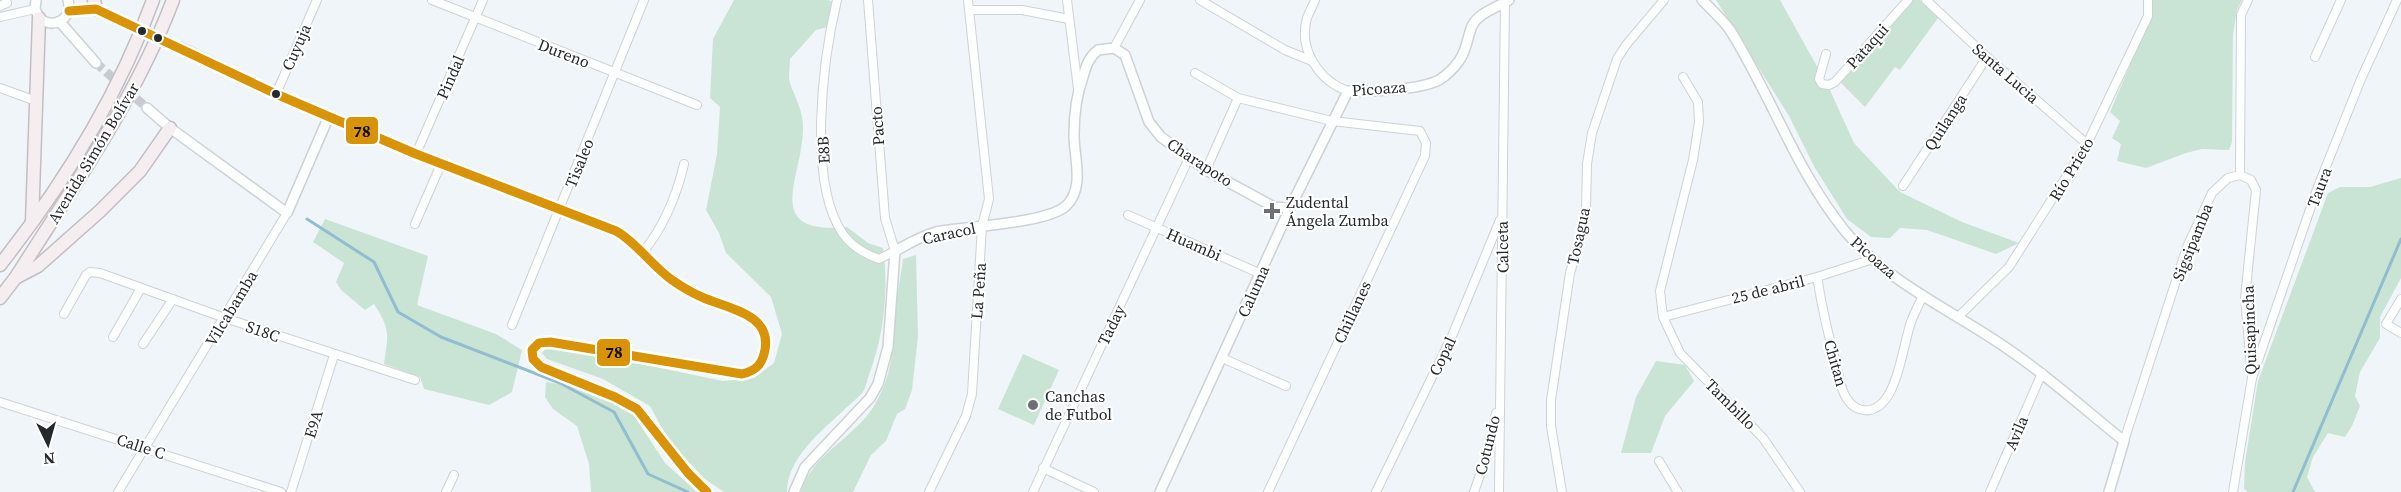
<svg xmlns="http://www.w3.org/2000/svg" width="2401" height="492" font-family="'Source Serif 4',serif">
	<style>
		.green { fill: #c9e4d4 }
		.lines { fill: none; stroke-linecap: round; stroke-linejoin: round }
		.stream { stroke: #91bdcf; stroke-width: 3 }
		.tertiary-tunnel { stroke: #c8ccd1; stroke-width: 9; stroke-dasharray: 9 4.5; stroke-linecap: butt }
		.minor-casing { stroke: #ced2d6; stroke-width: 10 }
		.tertiary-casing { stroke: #ced2d6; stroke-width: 12 }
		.trunk-casing { stroke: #c4bdc1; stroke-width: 15 }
		.minor { stroke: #fdfefe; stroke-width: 8 }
		.tertiary { stroke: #fdfefe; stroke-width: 9 }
		.trunk { stroke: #f5eef0; stroke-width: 12 }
		.bus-1-casing { stroke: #fff; stroke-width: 14 }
		.bus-1 { stroke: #d89307; stroke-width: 9 }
		.bus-dot { fill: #272a2d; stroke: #fff; stroke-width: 2 }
		.poi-dot { fill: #6d7175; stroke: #fff; stroke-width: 2 }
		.labels { text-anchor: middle; stroke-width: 4.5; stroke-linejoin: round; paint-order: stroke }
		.street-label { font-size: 16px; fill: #272a2d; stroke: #fff }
		.poi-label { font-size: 16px; fill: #272a2d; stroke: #fff; text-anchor: start }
		.line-badge { stroke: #fff; stroke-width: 2 }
		.pale-badge-label { font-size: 16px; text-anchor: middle; font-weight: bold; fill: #111 }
	</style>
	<rect width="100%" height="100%" fill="#f0f5fa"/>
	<g class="green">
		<path d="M 734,0 L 828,0 L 835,3 L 828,27 L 816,30 L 790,59 C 790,67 788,76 790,83 C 795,98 803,110 803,127 C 804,176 759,235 847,227 L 868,243 L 883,248 C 889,290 884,335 869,375 C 867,380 866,387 863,392 C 858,398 851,403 846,408 C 823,430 787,457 787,492 L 724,492 L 705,479 L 675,448 L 662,428 L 650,406 L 603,379 L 547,359 L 542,353 L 547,347 L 563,348 L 723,381 L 754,378 L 774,363 L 782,334 L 771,297 L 726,253 L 719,233 L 706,210 L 717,154 L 720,107 L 710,98 L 713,39 Z"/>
		<polygon points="1716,0 1780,0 1829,88 1854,143 1900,192 1962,222 2019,243 1996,254 1927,230 1900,228 1890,238 1871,237 1847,219 1815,168 1789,116"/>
		<polygon points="1912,0 1920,0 1938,18 1900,70 1895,67 1865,107 1839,81"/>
		<polygon points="2151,0 2242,0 2237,10 2233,34 2232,142 2229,150 2202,149 2186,153 2146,168 2117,161 2121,144 2112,138 2120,121 2110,112 2151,16"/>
		<polygon points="2401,178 2401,278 2380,317 2380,338 2360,372 2355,396 2360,406 2352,426 2345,437 2328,433 2313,457 2307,477 2315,492 2248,492 2244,489 2245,462 2258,381 2328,193 2340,187 2370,187"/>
		<path d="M 325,219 L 428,256 L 417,305 L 496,334 L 522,350 L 512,392 L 489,405 L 424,389 L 420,377 L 384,364 C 388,335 391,330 374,304 L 365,310 L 341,290 L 336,282 L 344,263 L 313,242 Z"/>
		<path d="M 916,255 L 918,336 L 912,390 L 905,409 L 897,414 L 886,441 L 871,455 L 853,492 L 801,492 C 812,453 856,438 875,404 C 895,370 892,346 895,310 C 897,293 901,276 903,259 Z"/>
		<polygon points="1023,354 1059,370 1034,425 998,409"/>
		<polygon points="1656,361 1685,365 1694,381 1665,416 1651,453 1621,453 1636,397"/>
		<polygon points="546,382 583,388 631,411 665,463 697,492 591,492 589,464 577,426 553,409 545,397"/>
	</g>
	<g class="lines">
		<g class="stream">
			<polyline points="307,219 374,262 398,312 441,337 560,383 614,412 648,474 688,492"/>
			<polyline points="2293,492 2401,239"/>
		</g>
		<g class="tertiary-tunnel">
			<polyline points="110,16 180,47"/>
			<polyline points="96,63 147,108"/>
		</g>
		<g class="minor-casing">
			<g id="minor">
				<polyline points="432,0 697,105"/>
				<path d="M 837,0 C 823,58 807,182 843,234 C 852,247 865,254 879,259 L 895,251 L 885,218 L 868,0"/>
				<polyline points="1067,0 1078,89"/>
				<polyline points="1200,0 1285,50 1312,61"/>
				<path d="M 1315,0 C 1313,6 1309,12 1307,18 C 1298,49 1319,81 1348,91"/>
				<polyline points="1926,0 1987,57 2087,144"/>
				<polyline points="0,6 7,3 6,0"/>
				<polyline points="969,10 1022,10 1069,19"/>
				<polyline points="0,17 35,9"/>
				<polyline points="1114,48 1140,0"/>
				<polyline points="1826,54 1819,79 1822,84 1829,85 1835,82 1908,0"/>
				<polyline points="2315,57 2341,0"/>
				<polyline points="1195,73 1238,98 1332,121 1420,131 1426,143 1425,156 1268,492"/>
				<polyline points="1683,77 1698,102 1699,122 1693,160 1660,291 1663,317 1680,353 1763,438 1800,492"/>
				<polyline points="0,88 36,101"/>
				<polyline points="276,94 317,0"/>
				<polyline points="416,154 483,0"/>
				<polyline points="1206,170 1238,98"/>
				<polyline points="2240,175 2241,15 2248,0"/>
				<polyline points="1903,186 1987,57"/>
				<polyline points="1128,215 1261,274"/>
				<polyline points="415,224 441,164"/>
				<path d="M 641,254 C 662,231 677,195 684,164"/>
				<path d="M 1817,277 C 1822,307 1828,335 1836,363 C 1839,375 1840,389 1847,399 C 1857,414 1874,414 1885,400 C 1898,384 1904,345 1910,325 C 1913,315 1919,305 1923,295"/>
				<polyline points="2401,299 2386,324 2401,333"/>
				<polyline points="64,314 86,275 90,272 100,273 225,318 415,380"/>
				<polyline points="1663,317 1817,277 1873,259"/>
				<polyline points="1958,317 2009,267 2087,144 2148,16 2148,0"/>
				<polyline points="512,325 644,0"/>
				<polyline points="113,337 141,288"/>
				<polyline points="143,344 173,299"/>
				<polyline points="1222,358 1286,386"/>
				<polyline points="2252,378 2317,189 2361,79 2397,0"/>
				<polyline points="0,402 281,492"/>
				<polyline points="2124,441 2187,247 2212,193 2228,178 2240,175"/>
				<polyline points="1659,461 1678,492"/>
				<polyline points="1043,468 1094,492"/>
				<polyline points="118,492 287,213"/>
				<polyline points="291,492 334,355"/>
				<polyline points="446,492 454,475"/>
				<polyline points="929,492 966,416 972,394 982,226 989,199 968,0"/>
				<polyline points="1033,492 1189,158"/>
				<polyline points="1376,492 1452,336 1500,220"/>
				<polyline points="1474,492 1488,452 1496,413"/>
				<polyline points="1499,492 1505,2"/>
				<polyline points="1562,492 1551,426 1551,400 1570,273 1580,240 1586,209 1587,164 1592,133 1617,59 1626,45 1664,0"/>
				<polyline points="1990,492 2042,373"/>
				<polyline points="2233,492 2252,378 2245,298 2256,190 2251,180 2240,175"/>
			</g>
		</g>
		<g class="tertiary-casing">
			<g id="tertiary">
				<path d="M 36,0 L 35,9 L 39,18 C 54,30 73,19 68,0"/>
				<path d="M 1702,0 C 1712,10 1722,19 1730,30 C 1771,95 1796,171 1845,231 C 1886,281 1947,308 1999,343 C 2043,372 2083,408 2124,441 L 2109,492"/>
				<polyline points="69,11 96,9 110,16"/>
				<polyline points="60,22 96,63"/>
				<path d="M 180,47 L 276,94 L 416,154 L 616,231 C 635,241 652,266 672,280 C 682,287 692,293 704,298 C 730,309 775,315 764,354 C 761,366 754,371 742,374 L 550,342 L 539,343 L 532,350 L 533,359 L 541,367 L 615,397 L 637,409 L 688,473 L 707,492"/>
				<polyline points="147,108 170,128 287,213 329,116"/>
				<path d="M 794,492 L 805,467 L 870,398 L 878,384 L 888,347 L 895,251 C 908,244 921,236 936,232 C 966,226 1045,224 1066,206 C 1085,188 1074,158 1074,135 C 1074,115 1076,96 1083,77 C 1086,66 1089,57 1098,50 L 1114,48 L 1125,55 L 1149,122 L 1161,137 L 1206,170 L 1274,207 L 1290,208"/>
				<path d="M 1160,492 L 1290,208 L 1348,91 C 1370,92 1420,90 1439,80 C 1447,75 1454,68 1459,61 C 1467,50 1467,38 1472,26 C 1478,13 1498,7 1509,0"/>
			</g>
		</g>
		<g class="trunk-casing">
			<g id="trunk">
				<polyline points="94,0 96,9"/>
				<polyline points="32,222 39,18"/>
				<path d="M 0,265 C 63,185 118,97 153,0"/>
				<polyline points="17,277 38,266 100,211 140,171 170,128"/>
				<path d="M 0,298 L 16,277 C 73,187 135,100 173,0"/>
			</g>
		</g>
		<use href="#minor" class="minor"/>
		<use href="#tertiary" class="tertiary"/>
		<use href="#trunk" class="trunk"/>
		<g class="bus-1-casing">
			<path id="bus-1" d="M 69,11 L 96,9 L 276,94 L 416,154 L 616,231 C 635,241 652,266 672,280 C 682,287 692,293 704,298 C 730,309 775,315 764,354 C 761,366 754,371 742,374 L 550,342 L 539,343 L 532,350 L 533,359 L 541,367 L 615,397 L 637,409 L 688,473 L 707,492"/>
		</g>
		<use href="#bus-1" class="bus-1"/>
	</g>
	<g class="bus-dot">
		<circle cx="142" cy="31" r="5"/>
		<circle cx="158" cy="38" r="5"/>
		<circle cx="276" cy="94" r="5"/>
	</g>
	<g class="poi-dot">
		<path d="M1269 202h6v6h6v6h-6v6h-6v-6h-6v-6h6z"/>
		<circle cx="1033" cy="405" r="6"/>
	</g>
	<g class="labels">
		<g class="street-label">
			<text transform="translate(1867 46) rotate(-48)" y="6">Pataqui</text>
			<text transform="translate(296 47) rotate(-66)" y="6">Cuyuja</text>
			<text transform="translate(564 53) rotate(21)" y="6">Dureno</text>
			<text transform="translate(2006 73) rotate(41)" y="6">Santa Lucia</text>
			<text transform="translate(450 77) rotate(-66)" y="6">Pindal</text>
			<text transform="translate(1379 88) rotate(-4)" y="6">Picoaza</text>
			<text transform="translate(1945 122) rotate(-57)" y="6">Quilanga</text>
			<text transform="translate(877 126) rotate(-94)" y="6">Pacto</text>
			<text transform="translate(823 150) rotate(-93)" y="6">E8B</text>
			<text transform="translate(93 153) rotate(-59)" y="6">Avenida Simón Bolívar</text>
			<text transform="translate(1200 162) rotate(33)" y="6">Charapoto</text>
			<text transform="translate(579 163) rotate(-68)" y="6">Tisaleo</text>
			<text transform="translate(2071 169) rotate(-59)" y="6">Río Prieto</text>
			<text transform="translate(2319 187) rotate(-69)" y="6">Taura</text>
			<text transform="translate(949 233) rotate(-12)" y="6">Caracol</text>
			<text transform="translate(1578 236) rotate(-78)" y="6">Tosagua</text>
			<text transform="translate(2192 242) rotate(-68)" y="6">Sigsipamba</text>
			<text transform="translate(1194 244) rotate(24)" y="6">Huambi</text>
			<text transform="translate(1502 247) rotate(-91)" y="6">Calceta</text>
			<text transform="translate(1874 257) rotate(41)" y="6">Picoaza</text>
			<text transform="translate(1768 289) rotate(-14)" y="6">25 de abril</text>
			<text transform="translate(978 291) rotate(-86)" y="6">La Peña</text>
			<text transform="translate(1253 291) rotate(-66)" y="6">Caluma</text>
			<text transform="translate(231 308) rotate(-59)" y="6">Vilcabamba</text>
			<text transform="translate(1352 312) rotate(-65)" y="6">Chillanes</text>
			<text transform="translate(1111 325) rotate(-64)" y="6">Taday</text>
			<text transform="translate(2249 330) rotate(-92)" y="6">Quisapincha</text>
			<text transform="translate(263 331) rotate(19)" y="6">S18C</text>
			<text transform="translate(1442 356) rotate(-64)" y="6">Copal</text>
			<text transform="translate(1836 363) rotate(74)" y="6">Chitan</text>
			<text transform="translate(1731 404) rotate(45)" y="6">Tambillo</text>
			<text transform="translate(313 424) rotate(-73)" y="6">E9A</text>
			<text transform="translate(2016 433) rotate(-67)" y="6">Avila</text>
			<text transform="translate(1487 445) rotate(-76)" y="6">Cotundo</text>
			<text transform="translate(141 446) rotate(18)" y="6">Calle C</text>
		</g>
		<g class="poi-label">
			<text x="1286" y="208">Zudental<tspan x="1286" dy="18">Ángela Zumba</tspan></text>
			<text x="1045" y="402">Canchas<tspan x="1045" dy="18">de Futbol</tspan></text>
		</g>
	</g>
	<g class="line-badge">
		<rect x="345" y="116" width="34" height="29" rx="6" fill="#d89307"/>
		<rect x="596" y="338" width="35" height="29" rx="6" fill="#d89307"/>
	</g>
	<g class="pale-badge-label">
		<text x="362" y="137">78</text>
		<text x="614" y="358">78</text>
	</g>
	<g transform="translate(48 444) rotate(175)" stroke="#ffffff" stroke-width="4.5" paint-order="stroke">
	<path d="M0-4.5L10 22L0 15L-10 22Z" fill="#272a2d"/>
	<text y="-9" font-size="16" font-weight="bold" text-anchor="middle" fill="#272a2d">N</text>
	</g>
</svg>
